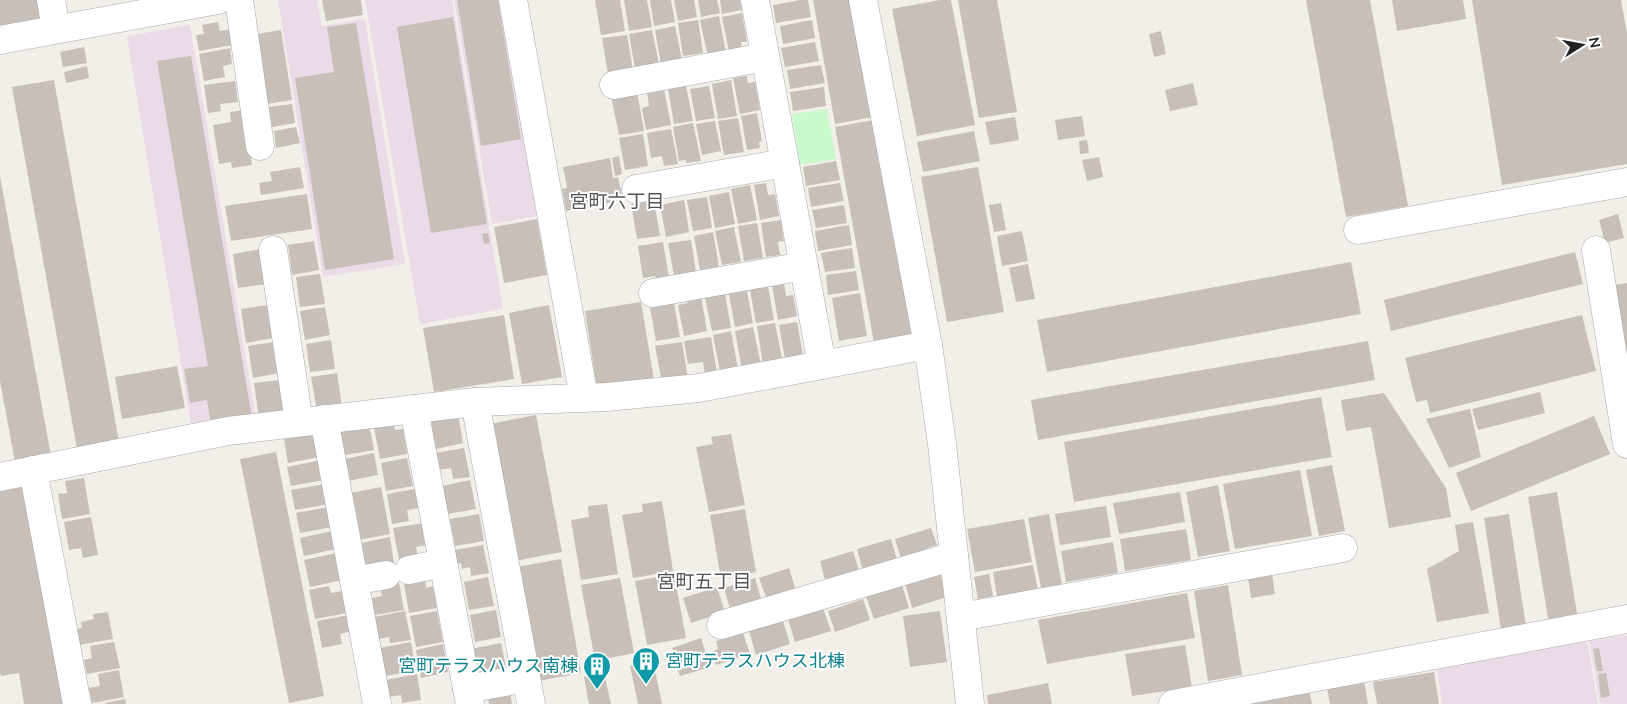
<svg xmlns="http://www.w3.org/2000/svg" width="1627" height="704" font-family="Mulish,'Noto Sans JP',sans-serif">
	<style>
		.industrial { fill: #ebdbe8 }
		.park { fill: #c8facc }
		.building { fill: #c7bfb8 }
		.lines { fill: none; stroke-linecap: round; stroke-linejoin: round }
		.minor-casing { stroke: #a9a9a9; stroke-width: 29 }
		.minor { stroke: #fff; stroke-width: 28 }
		.labels { text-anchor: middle; stroke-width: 4; stroke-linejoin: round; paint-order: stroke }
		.culture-label { font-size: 18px; fill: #0d838f; stroke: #fff; text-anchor: start }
		.neighbourhood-label { font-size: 19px; fill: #555; stroke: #fff }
	</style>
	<rect width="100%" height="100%" fill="#f2efe9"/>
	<g class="industrial">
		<polygon points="278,0 317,0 322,26 365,19 405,264 323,277"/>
		<polygon points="365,0 452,0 503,309 420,324"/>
		<polygon points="454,0 499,0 537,216 492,224"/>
		<polygon points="190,25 256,420 192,430 127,36"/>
		<polygon points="1627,635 1627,704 1600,704 1589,641"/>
		<polygon points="1587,641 1598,704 1442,704 1437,668"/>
	</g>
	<polygon class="park" points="827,109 836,159 800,165 792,114"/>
	<g class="building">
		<polygon points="0,0 38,0 41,19 0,26"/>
		<polygon points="322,0 361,0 363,15 326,21"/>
		<polygon points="457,0 498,0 521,139 481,146"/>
		<polygon points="595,0 620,0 625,31 601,35"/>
		<polygon points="624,0 647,0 652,27 629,31"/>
		<polygon points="650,0 671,0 675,22 654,26"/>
		<polygon points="674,0 694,0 697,17 678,21"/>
		<polygon points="698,0 717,0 720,13 701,17"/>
		<polygon points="720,0 740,0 742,10 722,14"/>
		<polygon points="800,0 808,0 811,17 776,23 773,5"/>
		<polygon points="813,0 852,0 873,117 835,124"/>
		<polygon points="940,0 951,0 975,125 917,136 892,9"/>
		<polygon points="958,0 997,0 1017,112 979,118"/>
		<polygon points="1306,0 1370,0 1408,206 1346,217"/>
		<polygon points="1392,0 1463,0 1466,19 1397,31"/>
		<polygon points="1472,0 1621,0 1627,33 1627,164 1502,185"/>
		<polygon points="742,13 747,42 741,42 742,50 729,52 722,17"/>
		<polygon points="719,16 726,53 708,57 700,20"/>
		<polygon points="453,17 487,224 431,233 397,27"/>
		<polygon points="698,20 703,53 683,56 678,23"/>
		<polygon points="812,20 815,38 783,44 780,26"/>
		<polygon points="218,22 220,31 231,29 233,45 199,51 196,35 204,34 202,25"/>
		<polygon points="356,23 394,259 325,270 295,78 334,72 327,27"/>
		<polygon points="675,26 682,60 661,64 655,30"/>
		<polygon points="281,30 292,100 267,104 257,34"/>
		<polygon points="652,30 659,64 635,68 629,34"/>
		<polygon points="1161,31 1166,54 1154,57 1149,34"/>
		<polygon points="627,35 633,70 608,74 602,38"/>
		<polygon points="815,42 819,61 785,67 781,48"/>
		<polygon points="84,47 87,63 63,67 60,52"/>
		<polygon points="230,48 232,64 223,66 225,77 204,81 199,54"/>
		<polygon points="191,56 252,418 211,425 207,400 190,403 184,369 208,366 157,61"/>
		<polygon points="821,65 825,83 790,89 787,70"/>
		<polygon points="87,66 89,78 66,83 64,72"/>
		<polygon points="747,76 748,83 755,82 760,110 740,114 733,78"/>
		<polygon points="54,80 119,442 77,449 12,87"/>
		<polygon points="731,80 737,116 718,119 712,84"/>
		<polygon points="235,81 238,102 220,104 221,111 208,113 204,85"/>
		<polygon points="1193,83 1198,105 1170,111 1165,90"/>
		<polygon points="686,86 693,121 674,124 668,89"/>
		<polygon points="709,86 715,118 696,121 690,89"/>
		<polygon points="824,87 826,106 793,111 790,92"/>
		<polygon points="664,89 671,125 646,130 642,108 649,106 647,92"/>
		<polygon points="637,92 644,131 619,135 611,96"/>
		<polygon points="292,104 295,123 272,127 269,107"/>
		<polygon points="244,110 252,165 232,168 231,162 219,164 213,125 231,122 230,112"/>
		<polygon points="757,113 762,141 759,142 760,148 747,150 741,116"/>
		<polygon points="1082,116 1085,136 1058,140 1055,120"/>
		<polygon points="1015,117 1019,140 990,145 985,122"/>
		<polygon points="738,118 744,152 724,155 718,121"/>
		<polygon points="874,120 913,336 874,343 835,127"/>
		<polygon points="715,121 721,151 702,155 696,124"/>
		<polygon points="693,123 701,161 686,163 686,160 679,161 673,127"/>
		<polygon points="296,127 300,143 276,148 274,131"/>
		<polygon points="671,129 678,164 664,166 662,156 651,158 647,133"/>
		<polygon points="974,131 980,161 923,172 917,142"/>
		<polygon points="643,134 648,166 625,170 619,138"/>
		<polygon points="1087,140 1089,153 1080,154 1079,141"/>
		<polygon points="619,156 622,174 615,176 612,158"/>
		<polygon points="1099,157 1103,177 1087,181 1082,160"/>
		<polygon points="610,158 613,178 618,177 623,200 566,211 562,189 567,188 563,167"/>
		<polygon points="836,161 840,180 806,186 803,167"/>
		<polygon points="300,167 304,188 261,195 259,183 272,181 270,172"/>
		<polygon points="978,167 1004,312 947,322 921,177"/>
		<polygon points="0,176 51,456 15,462 0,381"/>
		<polygon points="766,183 768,195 775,194 779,216 760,220 754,185"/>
		<polygon points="840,183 844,201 811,207 808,188"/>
		<polygon points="750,185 757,220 738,224 731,189"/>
		<polygon points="729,192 735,224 715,228 709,196"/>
		<polygon points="307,194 312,229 231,241 225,206"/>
		<polygon points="707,197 712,228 693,231 687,200"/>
		<polygon points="654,200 660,236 637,239 631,204"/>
		<polygon points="684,200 689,232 666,237 660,205"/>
		<polygon points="1001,203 1006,230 994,232 989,205"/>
		<polygon points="844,205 847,223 816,228 812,210"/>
		<polygon points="1618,214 1624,238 1605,243 1599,220"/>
		<polygon points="537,219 547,275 504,283 494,227"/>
		<polygon points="781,220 784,241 778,242 780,255 766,257 761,223"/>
		<polygon points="757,223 763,258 744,261 738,226"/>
		<polygon points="849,225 852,245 818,251 815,231"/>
		<polygon points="734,227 741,262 722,265 715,231"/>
		<polygon points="1022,231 1028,261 1002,266 997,236"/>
		<polygon points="713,232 719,267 700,270 694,236"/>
		<polygon points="488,233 490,243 484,244 482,234"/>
		<polygon points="691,240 696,272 674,276 668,243"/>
		<polygon points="314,241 319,270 292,275 288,245"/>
		<polygon points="663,242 669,277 656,279 655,276 643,278 638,246"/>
		<polygon points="852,248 855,268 825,272 821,253"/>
		<polygon points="261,249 266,284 238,288 233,254"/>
		<polygon points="1575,252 1583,284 1391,331 1384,300"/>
		<polygon points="1351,262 1361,314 1047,372 1037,320"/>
		<polygon points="1028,264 1035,299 1016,302 1009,268"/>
		<polygon points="856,271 859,290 828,295 826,275"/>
		<polygon points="320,274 325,304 300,307 296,277"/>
		<polygon points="784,283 786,296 793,295 797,316 778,320 772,285"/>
		<polygon points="1627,283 1627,355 1626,355 1615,285"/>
		<polygon points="768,286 774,320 756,323 750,290"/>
		<polygon points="747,291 753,323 735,327 729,294"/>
		<polygon points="860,293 867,336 839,341 832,298"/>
		<polygon points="725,294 731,328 712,331 705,298"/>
		<polygon points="701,296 707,331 684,336 678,305 688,303 688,299"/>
		<polygon points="641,302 654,380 597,389 585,311"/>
		<polygon points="674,303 680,337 656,341 650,308"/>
		<polygon points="268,305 273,338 246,343 241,309"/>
		<polygon points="549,305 562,377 522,384 509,313"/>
		<polygon points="325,307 330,335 305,340 300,311"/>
		<polygon points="504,315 514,379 434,392 423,328"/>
		<polygon points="1582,315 1596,371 1430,413 1427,400 1416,402 1405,358"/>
		<polygon points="797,322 803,356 786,365 779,325"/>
		<polygon points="775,323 783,363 763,366 757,326"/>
		<polygon points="753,327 761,365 742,369 735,331"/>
		<polygon points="731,331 738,369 720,372 713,335"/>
		<polygon points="711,337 717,373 705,375 703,362 688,364 684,341"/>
		<polygon points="331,340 335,369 310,372 306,344"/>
		<polygon points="1368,341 1375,380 1038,440 1031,400"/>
		<polygon points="274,342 280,373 253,378 248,346"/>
		<polygon points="682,342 688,379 662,383 655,346"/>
		<polygon points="177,366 185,408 122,419 115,377"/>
		<polygon points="337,373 342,407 317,411 311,377"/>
		<polygon points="279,380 284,414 259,418 254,383"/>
		<polygon points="1540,392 1545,413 1478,430 1472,409"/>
		<polygon points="1384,393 1446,488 1451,517 1389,528 1371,427 1346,431 1341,400"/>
		<polygon points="1321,397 1332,457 1074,502 1064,442"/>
		<polygon points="1470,409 1481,457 1449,468 1426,419"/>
		<polygon points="458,415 463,443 436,449 431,421"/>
		<polygon points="536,415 562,552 515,561 490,424"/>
		<polygon points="1594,416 1610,454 1471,511 1456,473"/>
		<polygon points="394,423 395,430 403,429 407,454 380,459 374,427"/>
		<polygon points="369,425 374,450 345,455 340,430"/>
		<polygon points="315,433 320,457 288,463 284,439"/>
		<polygon points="731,434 745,505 709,512 696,447 713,444 711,437"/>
		<polygon points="464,448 470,477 453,479 451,468 437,470 435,453"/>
		<polygon points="276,452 324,696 289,703 240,459"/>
		<polygon points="374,453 378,475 348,481 344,459"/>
		<polygon points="407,458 413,486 386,491 381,463"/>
		<polygon points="321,460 324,480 291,486 287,467"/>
		<polygon points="1332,465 1345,531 1319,536 1306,470"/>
		<polygon points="1300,470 1312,536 1235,549 1223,484"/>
		<polygon points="84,478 90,514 62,519 58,494 67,493 65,481"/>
		<polygon points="470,480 476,509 447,514 442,486"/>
		<polygon points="25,483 66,704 24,704 19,673 1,676 0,672 0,487"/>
		<polygon points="325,484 329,504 295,510 291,490"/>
		<polygon points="1218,485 1230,551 1198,557 1186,492"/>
		<polygon points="381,487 390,534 359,540 350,493"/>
		<polygon points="415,489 418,508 407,510 409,521 392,524 387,494"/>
		<polygon points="1180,492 1185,522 1119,534 1113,503"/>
		<polygon points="1557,492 1578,619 1549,624 1528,497"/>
		<polygon points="662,501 673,571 633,578 622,515 643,512 642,504"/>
		<polygon points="607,504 618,574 581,580 571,520 589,517 588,506"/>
		<polygon points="1106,506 1111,537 1060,545 1055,514"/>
		<polygon points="328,507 332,527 300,533 296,513"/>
		<polygon points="745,509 756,572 721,579 710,515"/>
		<polygon points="479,514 484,541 455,546 450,519"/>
		<polygon points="1049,514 1062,585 1041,588 1028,518"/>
		<polygon points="1509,514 1526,627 1501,630 1484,518"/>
		<polygon points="91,517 98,555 83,558 81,548 69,550 64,522"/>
		<polygon points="1024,519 1032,562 975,572 967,529"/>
		<polygon points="1473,522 1489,613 1437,622 1427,569 1459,551 1455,525"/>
		<polygon points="424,523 427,545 416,547 418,556 399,560 393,528"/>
		<polygon points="931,528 937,545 927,548 929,553 902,562 895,539"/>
		<polygon points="1186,529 1191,560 1125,571 1120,539"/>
		<polygon points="332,531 336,549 304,556 300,538"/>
		<polygon points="390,537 394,563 366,569 361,543"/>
		<polygon points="891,539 897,560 863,571 857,549"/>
		<polygon points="1113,542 1118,573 1066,582 1061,551"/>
		<polygon points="483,545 489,573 471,576 470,567 462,569 461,563 457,564 454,550"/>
		<polygon points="853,551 860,574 826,584 820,561"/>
		<polygon points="337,553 342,580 310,587 304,560"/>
		<polygon points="561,559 581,673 538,681 517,567"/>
		<polygon points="1033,565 1038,590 997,597 993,572"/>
		<polygon points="789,568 796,591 767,600 759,578"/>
		<polygon points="940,573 947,597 912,608 905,583"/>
		<polygon points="674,574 686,638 647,645 635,581"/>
		<polygon points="989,574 993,596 978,599 974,577"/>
		<polygon points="1272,574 1275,594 1251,598 1248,578"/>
		<polygon points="488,577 494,606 469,610 464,582"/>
		<polygon points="620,578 634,653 595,661 581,585"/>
		<polygon points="755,578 761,599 730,609 724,588"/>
		<polygon points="425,580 426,588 433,586 437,608 409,613 404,584"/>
		<polygon points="399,583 404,610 375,615 372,598 382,596 380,586"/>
		<polygon points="902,585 909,608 874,619 866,596"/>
		<polygon points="1228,585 1242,675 1208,681 1194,591"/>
		<polygon points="329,586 331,593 343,591 347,613 315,619 309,590"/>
		<polygon points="717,587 725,612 691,623 683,598"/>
		<polygon points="1187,593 1195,638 1047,664 1038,620"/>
		<polygon points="863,599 870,620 835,632 828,611"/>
		<polygon points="823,608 831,631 795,642 788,619"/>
		<polygon points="496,610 501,637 475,642 470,615"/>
		<polygon points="405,611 411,640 390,643 389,637 379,639 374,617"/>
		<polygon points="437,611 443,642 416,647 410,616"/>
		<polygon points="940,611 947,662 910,667 903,616"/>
		<polygon points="108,612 113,639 79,645 77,629 82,628 81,622 94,619 93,614"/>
		<polygon points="349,615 352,631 340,634 342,644 322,648 317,621"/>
		<polygon points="783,621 790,644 756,655 749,631"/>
		<polygon points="743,633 750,654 716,665 712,652 718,649 716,641"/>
		<polygon points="701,638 710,667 680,676 672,648"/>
		<polygon points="114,642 120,668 87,674 84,660 92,658 90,646"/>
		<polygon points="411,642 416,671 385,676 380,648"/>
		<polygon points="501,643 507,672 486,676 480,671 479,663 474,664 471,649"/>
		<polygon points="443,644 448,672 421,678 416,650"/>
		<polygon points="1185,645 1192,687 1132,696 1125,654"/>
		<polygon points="1599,648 1603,671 1597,671 1593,649"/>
		<polygon points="653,661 662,704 638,704 630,666"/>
		<polygon points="119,670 124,697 92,703 89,688 100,686 98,674"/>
		<polygon points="1434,672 1439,704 1377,704 1373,682"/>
		<polygon points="604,673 611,704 589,704 584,677"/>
		<polygon points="1606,673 1610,696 1601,698 1598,674"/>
		<polygon points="417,674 421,700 402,703 401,695 389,697 386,680"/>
		<polygon points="1364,681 1368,704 1330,704 1327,688"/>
		<polygon points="1048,683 1052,704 988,704 987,695"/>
		<polygon points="1309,690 1312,704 1241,704"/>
		<polygon points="510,692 512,704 489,704 488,696"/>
		<polygon points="125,699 126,704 105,704 105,703"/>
	</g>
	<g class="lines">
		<g class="minor-casing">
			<g id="minor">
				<polyline points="51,0 56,29"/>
				<polyline points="239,0 260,146"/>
				<polyline points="513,0 584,398"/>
				<polyline points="755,0 822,365"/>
				<polyline points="863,0 928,345 942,444 970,704"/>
				<polyline points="0,40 218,0"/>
				<polyline points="614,85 765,57"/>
				<polyline points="636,189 785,163"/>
				<polyline points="1358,230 1627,182"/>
				<polyline points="273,250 299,422"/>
				<polyline points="1596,250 1627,444"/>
				<polyline points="653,293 804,266"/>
				<polyline points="475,402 531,704"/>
				<polyline points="414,409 470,704"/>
				<polyline points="324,419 377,704"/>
				<polyline points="33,470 77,704"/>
				<polyline points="0,477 228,431 475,402 607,397 699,388 928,345"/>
				<polyline points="409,570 443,563"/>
				<polyline points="354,581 386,575"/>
				<polyline points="961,617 1343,548"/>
				<polyline points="721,625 954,556"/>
				<polyline points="467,689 526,678"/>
				<polyline points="1173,704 1627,619"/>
			</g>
		</g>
		<use href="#minor" class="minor"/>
	</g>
	<defs>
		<g id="building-pin" transform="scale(1.4375)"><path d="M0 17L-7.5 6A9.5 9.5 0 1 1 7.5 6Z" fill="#0f9aa8" stroke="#fff"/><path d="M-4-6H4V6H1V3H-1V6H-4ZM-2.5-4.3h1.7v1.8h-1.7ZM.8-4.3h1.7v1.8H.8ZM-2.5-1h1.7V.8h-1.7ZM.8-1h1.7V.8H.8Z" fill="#fff"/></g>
	</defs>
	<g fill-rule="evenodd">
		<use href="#building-pin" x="646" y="661"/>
		<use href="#building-pin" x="597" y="666"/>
	</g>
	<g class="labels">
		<g class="culture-label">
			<text x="665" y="667">宮町テラスハウス北棟</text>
			<text x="578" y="672" text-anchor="end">宮町テラスハウス南棟</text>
		</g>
		<g class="neighbourhood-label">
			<text x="617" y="208">宮町六丁目</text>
			<text x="704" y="588">宮町五丁目</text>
		</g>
	</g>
	<g transform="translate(1582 45) rotate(79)" stroke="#ffffff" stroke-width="4" paint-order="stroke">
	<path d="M0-4L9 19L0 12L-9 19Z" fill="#222222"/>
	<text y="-8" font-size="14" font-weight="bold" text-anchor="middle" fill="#222222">N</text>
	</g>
</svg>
